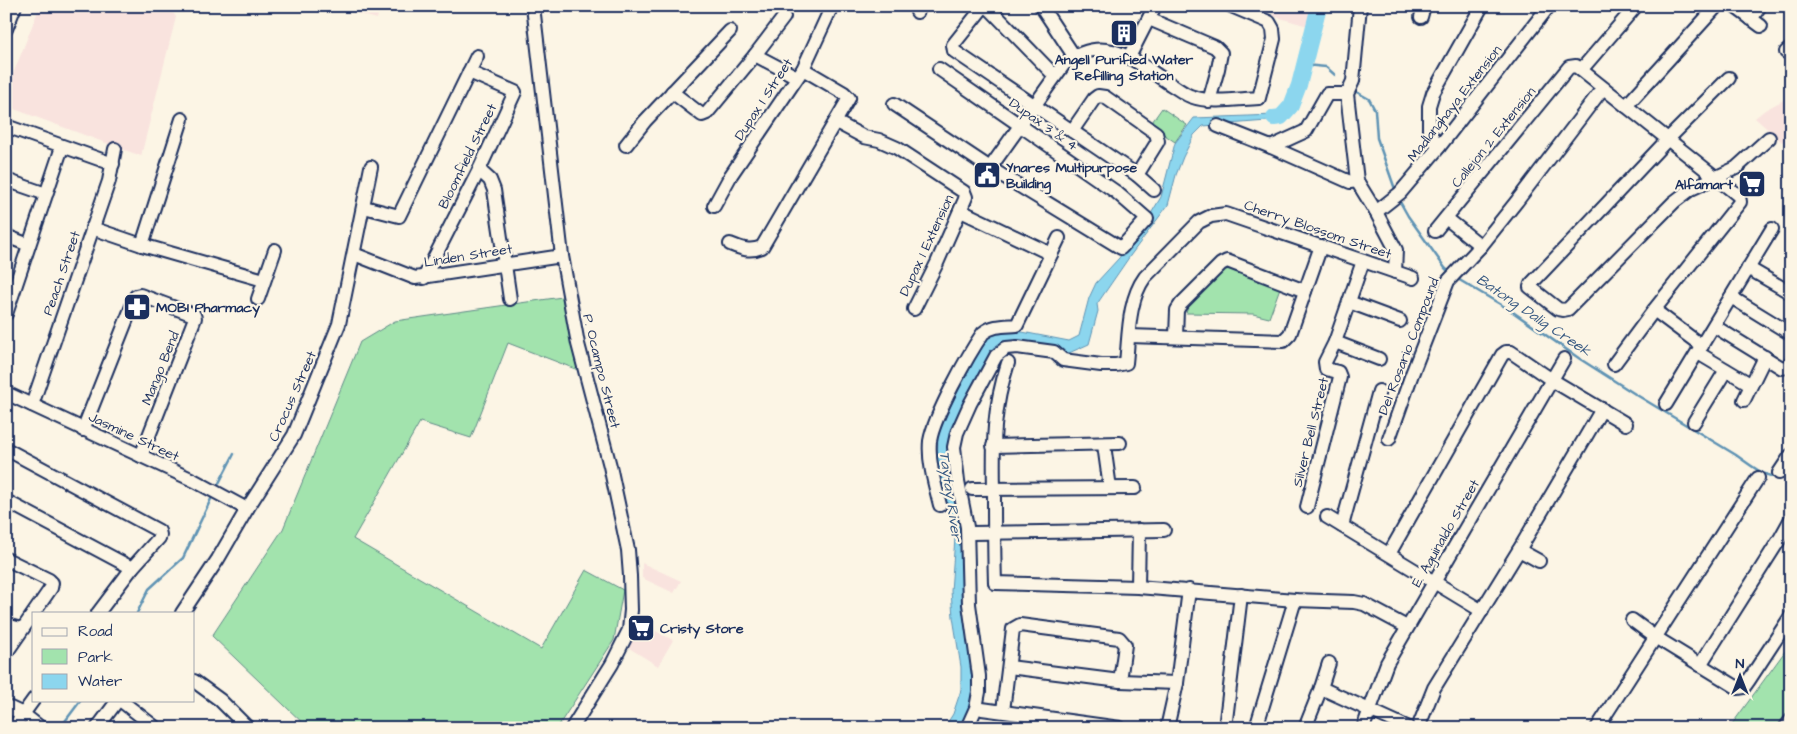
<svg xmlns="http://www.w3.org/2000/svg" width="1797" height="734" font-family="'Architects Daughter',sans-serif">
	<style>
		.built { fill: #f9e3de }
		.green { fill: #a2e3ad; stroke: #5e8986 }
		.water { fill: #8cd6ee; stroke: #5f93b4 }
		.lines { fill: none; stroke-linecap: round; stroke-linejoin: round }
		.stream { stroke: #5f93b4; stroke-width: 2.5 }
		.river { stroke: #8cd6ee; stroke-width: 16 }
		.minor-casing { stroke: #1b2f5e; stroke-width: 16 }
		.minor { stroke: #fcf5e5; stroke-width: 12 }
		.labels { text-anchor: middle; stroke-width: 4.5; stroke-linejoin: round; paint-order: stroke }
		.poi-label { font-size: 14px; font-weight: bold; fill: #1b2f5e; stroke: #fcf5e5; text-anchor: start }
		.street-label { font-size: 14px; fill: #1b2f5e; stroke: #fcf5e5 }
		.water-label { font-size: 15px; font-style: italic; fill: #375982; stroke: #fcf5e5 }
	</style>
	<rect width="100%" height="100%" fill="#fcf5e5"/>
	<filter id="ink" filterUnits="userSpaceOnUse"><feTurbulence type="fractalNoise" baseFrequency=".02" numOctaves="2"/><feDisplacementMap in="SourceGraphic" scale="10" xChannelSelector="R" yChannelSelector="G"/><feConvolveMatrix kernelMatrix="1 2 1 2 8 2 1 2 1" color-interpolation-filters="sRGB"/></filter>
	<g filter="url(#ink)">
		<g class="built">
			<polygon points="40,6 168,6 176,17 141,156 6,106 6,92"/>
			<polygon points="332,6 380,6 377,19"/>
			<polygon points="1274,6 1311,6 1308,26 1273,16"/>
			<polygon points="1791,96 1791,138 1782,142 1755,118 1765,110"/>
			<polygon points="642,563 681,581 674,593 642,578"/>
			<polygon points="638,622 673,640 658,666 629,648"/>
		</g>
		<g class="green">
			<polygon points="1162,108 1187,125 1175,142 1150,125"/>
			<polygon points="1226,267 1281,285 1269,318 1253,314 1186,313 1188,307"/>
			<polygon points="562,297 578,370 508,343 471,438 420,422 353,539 541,649 586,570 623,590 614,640 557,728 308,728 212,636 283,529 360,342 395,321"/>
			<polygon points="1791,643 1791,728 1729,728 1735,720"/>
		</g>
		<polygon class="water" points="1291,106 1288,113 1280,120 1203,126 1194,135 1183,157 1176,175 1168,205 1130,256 1097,304 1098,311 1089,344 1069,353 1028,347 992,354 973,385 955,420 949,438 948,465 964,530 975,676 974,703 962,728 944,728 953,714 961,690 961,667 953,617 951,591 955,538 937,470 938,435 953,401 975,359 988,338 996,332 1017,331 1069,341 1079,336 1089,298 1096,283 1119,258 1149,217 1161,197 1175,143 1194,118 1275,115 1284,112"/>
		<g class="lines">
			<g class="stream">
				<polyline points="1305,65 1326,67 1335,75"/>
				<polyline points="1353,90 1369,99 1375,110 1377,138 1396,192"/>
				<polyline points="1399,200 1408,216 1445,268 1450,273"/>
				<path d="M 1456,278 L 1510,310 L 1580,359 L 1635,394 L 1736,455 C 1751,465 1773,486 1791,473"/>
				<polyline points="218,485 234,454"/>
				<polyline points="137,613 149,589 183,558 211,499"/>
				<polyline points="60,728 81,700"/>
			</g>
			<polyline class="river" points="1274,118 1281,117 1291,106 1299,85 1319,6"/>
			<g class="minor-casing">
				<g id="minor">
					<polyline points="533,6 562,256 578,344 610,466 628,550 630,576 631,610 629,630 612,664 572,728"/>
					<polyline points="984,6 953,45 954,51 1137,175 1154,190"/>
					<polyline points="985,6 991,10 1055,76"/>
					<polyline points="1041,6 1074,56"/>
					<polyline points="1360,6 1353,81 1347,94 1357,181 1376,212 1396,250 1395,272"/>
					<polyline points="1734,6 1761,26"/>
					<polyline points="917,12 921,6"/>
					<polyline points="1421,17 1424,6"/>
					<polyline points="1149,19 1215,47 1221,53 1218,69 1209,101"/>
					<polyline points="1751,19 1760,6"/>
					<polyline points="6,29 15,6"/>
					<polyline points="1786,52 1791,48"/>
					<polyline points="755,55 797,77"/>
					<polyline points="1129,57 1155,6"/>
					<polyline points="1581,70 1636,6"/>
					<polyline points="1729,78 1668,139 1531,284 1530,287 1558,309 1563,310 1568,309 1674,202 1691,189 1736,168 1769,138"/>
					<polyline points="672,92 702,115 707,113 755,55 784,17"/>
					<polyline points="894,104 990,168 1121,248 1147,219 1116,192 939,69"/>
					<polyline points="1626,106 1717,6"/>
					<polyline points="836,122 864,137 879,140 897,148 964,192 966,197 937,263 914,309"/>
					<polyline points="6,126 113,164"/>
					<polyline points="1218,126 1271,147 1350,182 1357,181"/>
					<polyline points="1072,131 1094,99 1098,96 1105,97 1156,133 1158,141 1137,175"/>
					<polyline points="626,145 645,121 730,31"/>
					<polyline points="1271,147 1306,131 1327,94 1347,94"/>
					<polyline points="1439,147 1429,132 1429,106 1433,93 1482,6"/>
					<path d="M 990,168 L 1064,64 C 1105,31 1135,61 1170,84 C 1177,88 1183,93 1190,96 C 1212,104 1236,99 1259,98 L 1274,39 L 1273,29 L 1269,22 L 1231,6"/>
					<polyline points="479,170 490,180 494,190 510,299"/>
					<polyline points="6,180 46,194"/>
					<polyline points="714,206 731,175 803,69 832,6"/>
					<polyline points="364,207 399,216 477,56"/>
					<polyline points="961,211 1051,254"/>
					<polyline points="1376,212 1400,193 1439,147 1549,6"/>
					<polyline points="1446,218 1481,246"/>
					<polyline points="92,228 142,245 264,280"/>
					<polyline points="1435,231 1569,67 1576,66 1581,70 1739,196 1740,202 1654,310 1614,364"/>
					<polyline points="6,236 29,245"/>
					<path d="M 730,244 C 742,249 750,252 762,247 L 849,98 L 844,93 L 803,69"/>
					<polyline points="142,245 182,119"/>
					<polyline points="354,254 415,278 562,256"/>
					<polyline points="1748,268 1791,293"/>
					<polyline points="424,278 479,170 515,92 469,72"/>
					<polyline points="1731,297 1791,334"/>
					<polyline points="258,299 275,250"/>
					<polyline points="1349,302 1400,321"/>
					<polyline points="1654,310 1702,346"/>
					<polyline points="6,314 62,147"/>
					<polyline points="1714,326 1782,368 1787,367 1791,362"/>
					<polyline points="1129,336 1283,341 1290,334 1321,246"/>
					<polyline points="1176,336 1177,310 1181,304 1221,264 1227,261 1305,291"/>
					<polyline points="1335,342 1379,359"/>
					<polyline points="1698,353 1750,384"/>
					<path d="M 1008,363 C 993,409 993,443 994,490 C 994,521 994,552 995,583 L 1138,587 L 1295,600 L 1354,602 L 1364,604 L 1407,627"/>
					<polyline points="6,393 195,481 247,509"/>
					<polyline points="1744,400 1765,357"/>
					<polyline points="1666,404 1772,229"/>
					<polyline points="32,405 109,181 115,149"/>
					<polyline points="1694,422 1726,370"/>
					<polyline points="83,430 136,296 140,295 194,315 195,318 141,456"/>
					<polyline points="1389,439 1412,374 1448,281 1481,246 1517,201 1603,88"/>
					<polyline points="1104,445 1110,488"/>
					<polyline points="993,446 1120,443"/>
					<polyline points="6,449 159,531 160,535 159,538 132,568 98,613"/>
					<polyline points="1779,473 1791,455"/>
					<polyline points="972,489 1135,488"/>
					<polyline points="6,501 132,568"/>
					<path d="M 940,505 C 935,485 928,462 930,441 C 934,416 968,355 983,333 C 993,325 1004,326 1017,325 L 1059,238"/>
					<polyline points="1307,507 1340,377 1338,372 1326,369 1325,362 1335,342 1363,261"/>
					<polyline points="1327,517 1482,611"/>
					<polyline points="1342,526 1379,391"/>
					<polyline points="972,533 1164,530"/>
					<polyline points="1519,550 1539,561"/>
					<polyline points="1389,554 1502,355 1506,352 1511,352 1552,380 1626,424"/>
					<polyline points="6,559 49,580 52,583 51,588 6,653"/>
					<polyline points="1138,587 1139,530"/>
					<polyline points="182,613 218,559 247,509 294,435 339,324 371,167"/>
					<polyline points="1632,620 1655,637 1738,688 1744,687 1749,680 1791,616"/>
					<polyline points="6,625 21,629"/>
					<polyline points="1700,665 1781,537 1791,519"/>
					<polyline points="1009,667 1120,681 1177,683"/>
					<polyline points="194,681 220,700 248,728"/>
					<polyline points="1321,688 1409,728"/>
					<polyline points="120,700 156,728"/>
					<polyline points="6,706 23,714 41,728"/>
					<polyline points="982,709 1120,728"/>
					<polyline points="1003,711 1013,629 1020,625 1119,638 1125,645 1120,681"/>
					<polyline points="13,728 34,699"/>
					<polyline points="97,728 118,700"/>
					<path d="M 967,728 L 976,708 L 979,692 L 979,676 L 969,604 L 967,527 L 958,481 L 954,447 L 957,433 L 970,404 L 996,356 L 1006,348 L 1017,347 L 1054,352 L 1063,360 L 1101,365 L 1116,365 L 1126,363 C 1129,335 1128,300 1145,277 L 1199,222 L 1211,216 L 1226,214 L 1413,278"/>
					<polyline points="1167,728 1177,683 1189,590"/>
					<polyline points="1225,728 1241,595"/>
					<polyline points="1256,728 1295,600"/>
					<polyline points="1305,728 1321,688 1329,663"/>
					<polyline points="1363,728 1387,663 1564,359"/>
					<polyline points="1418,728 1434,688 1519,550 1602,409"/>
					<polyline points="1597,728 1758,478"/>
					<polyline points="1785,728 1791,720"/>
				</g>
			</g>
			<use href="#minor" class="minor"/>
		</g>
	</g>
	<defs>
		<g id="building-square" transform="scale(1.4375)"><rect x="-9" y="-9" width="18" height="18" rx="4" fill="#1b2f5e" stroke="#fcf5e5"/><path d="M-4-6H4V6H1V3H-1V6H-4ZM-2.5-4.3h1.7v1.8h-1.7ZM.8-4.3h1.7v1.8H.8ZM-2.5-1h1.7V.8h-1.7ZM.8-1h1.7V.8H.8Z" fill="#fff"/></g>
		<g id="civic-square" transform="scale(1.4375)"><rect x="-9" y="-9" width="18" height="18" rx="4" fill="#1b2f5e" stroke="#fcf5e5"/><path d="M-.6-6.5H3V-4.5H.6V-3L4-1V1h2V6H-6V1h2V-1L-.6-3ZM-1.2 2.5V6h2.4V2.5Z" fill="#fff"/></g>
		<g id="supermarket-square" transform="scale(1.4375)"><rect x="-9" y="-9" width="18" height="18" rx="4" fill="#1b2f5e" stroke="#fcf5e5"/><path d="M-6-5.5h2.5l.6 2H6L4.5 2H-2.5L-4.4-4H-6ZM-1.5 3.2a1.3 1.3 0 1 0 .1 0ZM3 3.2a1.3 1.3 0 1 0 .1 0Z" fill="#fff"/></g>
		<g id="pharmacy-square" transform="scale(1.4375)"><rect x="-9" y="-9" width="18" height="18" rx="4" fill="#1b2f5e" stroke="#fcf5e5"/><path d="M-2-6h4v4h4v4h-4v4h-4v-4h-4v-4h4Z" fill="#fff"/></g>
	</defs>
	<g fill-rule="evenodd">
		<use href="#building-square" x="1124" y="33"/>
		<use href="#civic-square" x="987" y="175"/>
		<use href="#supermarket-square" x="1752" y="184"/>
		<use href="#pharmacy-square" x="137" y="307"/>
		<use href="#supermarket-square" x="641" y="628"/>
	</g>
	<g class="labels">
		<g class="poi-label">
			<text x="1124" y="64" text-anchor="middle">Angell Purified Water<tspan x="1124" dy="16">Refilling Station</tspan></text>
			<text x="1006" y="172">Ynares Multipurpose<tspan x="1006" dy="16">Building</tspan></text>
			<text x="1733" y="189" text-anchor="end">Alfamart</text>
			<text x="156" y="312">MOBI Pharmacy</text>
			<text x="660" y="633">Cristy Store</text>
		</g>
		<g class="street-label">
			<text transform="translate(763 99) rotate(-57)" y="5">Dupax I Street</text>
			<text transform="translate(1454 103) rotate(-52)" y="5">Madlanghaya Extension</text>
			<text transform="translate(1044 124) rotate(35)" y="5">Dupax 3 &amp; 4</text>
			<text transform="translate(1493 137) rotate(-51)" y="5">Callejon 2 Extension</text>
			<text transform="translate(467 156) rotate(-64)" y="5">Bloomfield Street</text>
			<text transform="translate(1318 229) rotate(19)" y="5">Cherry Blossom Street</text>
			<text transform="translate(926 245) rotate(-65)" y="5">Dupax 1 Extension</text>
			<text transform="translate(468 255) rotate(-9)" y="5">Linden Street</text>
			<text transform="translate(61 273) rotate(-71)" y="5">Peach Street</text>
			<text transform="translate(1408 346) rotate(-69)" y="5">Del Rosario Compound</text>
			<text transform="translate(160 368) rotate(-68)" y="5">Mango Bend</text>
			<text transform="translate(602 371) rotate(76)" y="5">P. Ocampo Street</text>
			<text transform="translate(292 396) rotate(-66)" y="5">Crocus Street</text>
			<text transform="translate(1310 432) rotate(-76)" y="5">Silver Bell Street</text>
			<text transform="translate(134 436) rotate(25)" y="5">Jasmine Street</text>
			<text transform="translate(1445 533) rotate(-60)" y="5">E. Aguinaldo Street</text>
		</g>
		<g class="water-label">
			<text transform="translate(1534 315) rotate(34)" y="5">Batong Dalig Creek</text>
			<text transform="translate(951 496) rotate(82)" y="5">Taytay River</text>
		</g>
	</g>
	<rect width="1797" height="734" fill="none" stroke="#fcf5e5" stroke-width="25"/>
	<rect x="12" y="12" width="1772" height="709" fill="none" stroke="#1b2f5e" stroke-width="2" filter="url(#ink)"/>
	<rect x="32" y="612" width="162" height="90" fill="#fcf5e5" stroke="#a2a6af"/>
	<rect x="42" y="628" width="25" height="8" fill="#fcf5e5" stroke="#a2a6af"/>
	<text x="78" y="636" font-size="15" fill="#1b2f5e">Road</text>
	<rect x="42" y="649" width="25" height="15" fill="#a2e3ad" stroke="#a2a6af"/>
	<text x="78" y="662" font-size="15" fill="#1b2f5e">Park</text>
	<rect x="42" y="674" width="25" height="15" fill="#8cd6ee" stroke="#a2a6af"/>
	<text x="78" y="686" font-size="15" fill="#1b2f5e">Water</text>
	<g transform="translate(1740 676)" stroke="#fcf5e5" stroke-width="4" paint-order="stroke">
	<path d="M0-4L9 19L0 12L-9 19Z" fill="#1b2f5e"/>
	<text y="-8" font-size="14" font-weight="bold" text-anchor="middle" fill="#1b2f5e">N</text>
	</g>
</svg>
